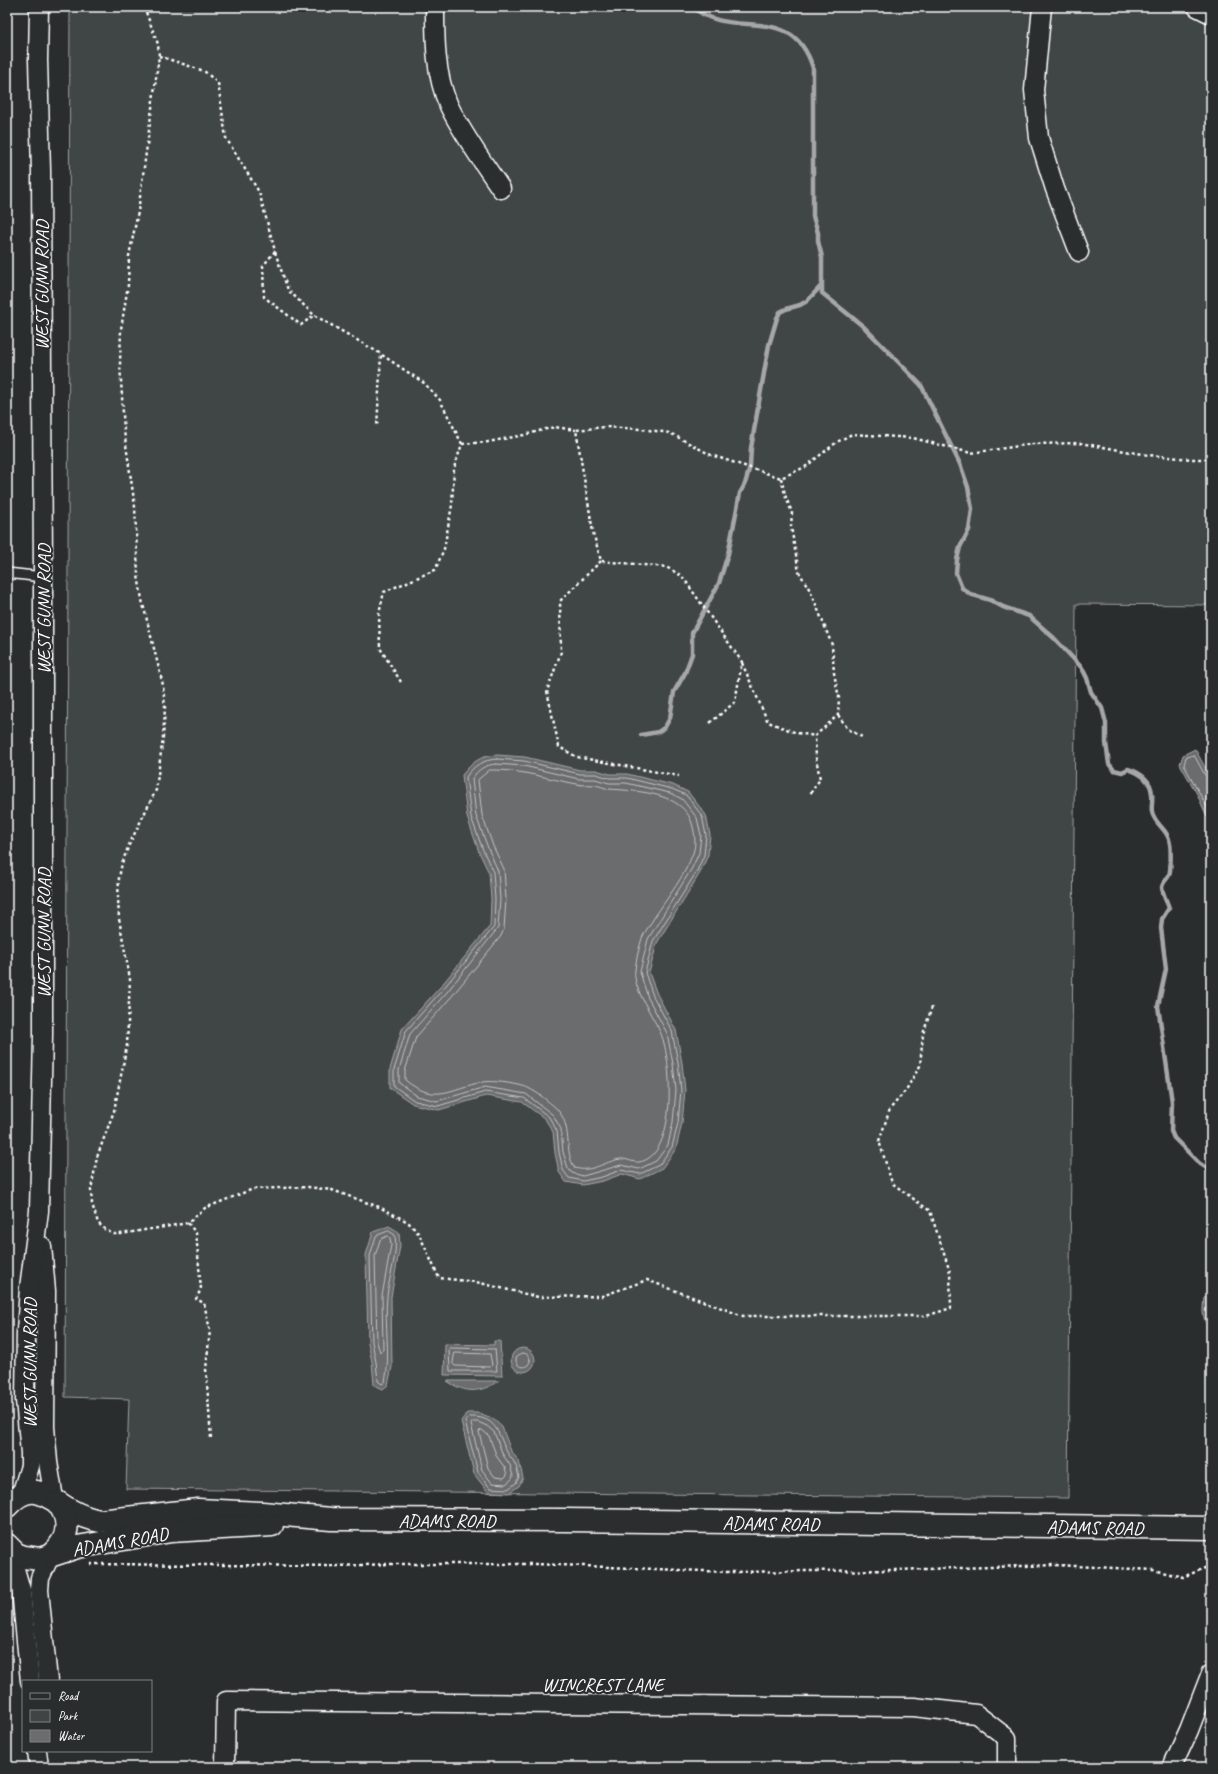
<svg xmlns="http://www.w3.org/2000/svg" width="1218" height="1774" font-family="Caveat,sans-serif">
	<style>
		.green { fill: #414445; stroke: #a0a2a2 }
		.water { fill: #6a6c6d; stroke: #a6a7a7 }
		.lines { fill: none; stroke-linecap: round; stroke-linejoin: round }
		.shore { stroke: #c3c4c5; stroke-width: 1 }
		.stream { stroke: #a6a7a7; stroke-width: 4.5 }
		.lane-casing { stroke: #fff; stroke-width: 12 }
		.street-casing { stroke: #fff; stroke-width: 21 }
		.secondary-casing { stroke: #fff; stroke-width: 25 }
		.path { stroke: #fff; stroke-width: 2.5; stroke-dasharray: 3 3; stroke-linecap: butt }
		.lane { stroke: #2a2d2e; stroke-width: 9 }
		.street { stroke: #2a2d2e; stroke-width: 18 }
		.secondary { stroke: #2a2d2e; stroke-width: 22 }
		.labels { text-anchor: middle; stroke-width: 4; stroke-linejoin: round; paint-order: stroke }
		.street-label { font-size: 19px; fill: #fff; stroke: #2a2d2e }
	</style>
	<rect width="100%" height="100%" fill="#2a2d2e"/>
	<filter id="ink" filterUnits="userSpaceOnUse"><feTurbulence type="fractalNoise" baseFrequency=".025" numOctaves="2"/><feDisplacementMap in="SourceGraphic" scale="8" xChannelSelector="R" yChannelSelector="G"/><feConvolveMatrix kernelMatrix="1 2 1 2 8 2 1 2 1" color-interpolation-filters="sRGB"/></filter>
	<g filter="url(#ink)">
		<polygon class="green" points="70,7 1211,7 1211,605 1076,604 1068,1498 126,1489 129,1399 65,1397"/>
		<g class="water">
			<polygon points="1195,749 1211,778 1211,819 1207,817 1197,794 1180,764 1183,755"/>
			<path d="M 497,755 L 525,757 L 580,770 L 596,770 L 610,774 L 627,774 L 673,785 L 688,792 L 706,815 L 710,835 L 708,855 L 700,873 L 657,943 L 649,973 L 657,994 L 676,1030 L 682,1063 L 685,1090 L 682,1123 L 676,1149 L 662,1168 L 640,1179 L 622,1174 L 603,1181 L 583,1185 L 566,1182 L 559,1172 L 555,1153 L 553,1132 L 545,1119 L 522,1102 L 486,1096 L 439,1110 L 413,1104 L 390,1088 L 390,1069 L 402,1029 L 440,987 L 490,926 L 491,899 L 489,873 L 479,852 L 467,817 L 462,775 C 473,762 479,756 497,755 Z"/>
			<polygon points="389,1226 399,1232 400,1246 391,1297 392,1367 388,1385 383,1389 374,1385 372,1362 368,1343 366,1255 373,1232"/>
			<path d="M 1211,1295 L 1211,1332 C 1202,1318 1202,1313 1204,1298 Z"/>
			<polygon points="494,1341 500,1341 502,1376 444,1375 445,1344 494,1345"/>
			<circle cx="523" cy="1360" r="12"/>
			<path d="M 447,1381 L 499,1381 C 480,1393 466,1394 447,1381 Z"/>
			<polygon points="467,1413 479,1413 492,1418 502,1427 511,1451 519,1461 523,1478 519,1486 509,1493 488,1492 474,1474 461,1421"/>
		</g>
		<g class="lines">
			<g class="shore">
				<path d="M 497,759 L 524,761 L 580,774 L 596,774 L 609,778 L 627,778 L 672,789 L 686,795 L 702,816 L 706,835 L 704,855 L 697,871 L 653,941 L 645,973 L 653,996 L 672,1031 L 678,1063 L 681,1090 L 678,1123 L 672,1147 L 659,1165 L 640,1174 L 621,1170 L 602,1177 L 583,1181 L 569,1178 L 563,1170 L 559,1152 L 557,1131 L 549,1117 L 524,1098 L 485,1092 L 438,1106 L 415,1101 L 394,1086 L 394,1070 L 406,1031 L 443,989 L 494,927 L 495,899 L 493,872 L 483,850 L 471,817 L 466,777 C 474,765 483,760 497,759 Z"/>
				<path d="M 496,764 L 524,766 L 579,779 L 595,779 L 609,783 L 626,783 L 670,793 L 682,799 L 697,818 L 701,835 L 699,853 L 692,868 L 648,939 L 640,972 L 648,998 L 667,1033 L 673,1064 L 676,1090 L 673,1122 L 668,1145 L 656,1161 L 639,1169 L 621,1165 L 583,1176 L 572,1173 L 568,1168 L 563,1152 L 561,1129 L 553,1115 L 526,1094 L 485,1087 L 437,1101 L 417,1096 L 399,1083 L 399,1070 L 410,1034 L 447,992 L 498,928 L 500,899 L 498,871 L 488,848 L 476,816 L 472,779 C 478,769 485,765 496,764 Z"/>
				<path d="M 490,770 C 520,769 548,779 577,784 C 582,786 588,784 593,785 C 599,785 604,788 609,789 C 637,791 686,792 693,827 C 695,835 696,845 693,853 C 685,876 667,898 654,918 C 650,925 645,931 642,938 C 639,948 636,960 635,970 C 632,988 654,1017 661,1034 C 672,1060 678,1156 639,1162 C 633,1163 626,1158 620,1159 C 604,1162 591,1173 575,1168 C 563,1152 574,1126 556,1108 C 548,1101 537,1092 528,1088 C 521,1084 491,1080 483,1082 C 450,1088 436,1105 405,1080 L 405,1071 L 416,1037 L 452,996 L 501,936 L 504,929 L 506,899 L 504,869 L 493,846 L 482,815 L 478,780 Z"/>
				<polyline points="1211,779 1206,777 1194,755 1186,757 1184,765 1211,814"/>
				<path d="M 389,1231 L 395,1235 C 398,1255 389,1276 387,1296 C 384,1325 391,1354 385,1382 L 382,1384 L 378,1381 L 376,1362 L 372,1342 L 370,1256 L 376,1236 Z"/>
				<polygon points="388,1236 390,1238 391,1245 382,1296 383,1350 380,1352 377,1342 375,1256 380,1240"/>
				<polygon points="450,1348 495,1349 497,1371 450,1371 449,1350"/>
				<circle cx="523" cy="1360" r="7"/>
				<polygon points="455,1353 490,1354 492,1365 490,1367 455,1366 453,1364"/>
				<path d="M 469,1417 C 497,1416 497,1432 507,1452 C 508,1455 512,1458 514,1462 C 517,1466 517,1472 519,1477 L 516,1483 L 508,1489 L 490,1488 L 478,1472 L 465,1422 Z"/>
				<polygon points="473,1422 478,1422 487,1426 494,1432 503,1455 510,1465 513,1476 512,1479 506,1484 492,1483 482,1470 471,1424"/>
				<polygon points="482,1430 489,1436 497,1457 505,1468 507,1475 504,1478 495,1477 488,1468 479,1432"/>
			</g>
			<g class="stream">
				<path d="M 693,7 C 732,42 792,0 813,68 L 813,216 L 818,233 L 818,241 L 822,257 L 822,293 L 864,327 L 921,385 L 960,464 L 968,487 L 972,509 L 969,530 L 960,547 L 957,560 L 956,573 L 962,588 L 970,594 L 990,600 L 1003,607 L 1029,616 L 1054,638 L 1082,668 L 1087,678 L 1091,692 L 1102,708 L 1106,723 L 1106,743 L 1109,764 L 1114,770 L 1122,772 L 1128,769 C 1141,773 1151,780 1152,794 C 1153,800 1151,806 1152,812 C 1155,825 1169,830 1170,844 C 1171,849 1171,871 1169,875 C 1168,879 1162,882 1162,888 C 1163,894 1167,902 1169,908 L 1162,919 L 1161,928 L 1166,969 L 1158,1006 L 1172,1102 L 1171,1131 L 1174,1138 L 1199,1163 L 1211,1171"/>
				<polyline points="641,735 658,732 665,727 670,718 674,692 685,673 692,654 692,633 719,583 728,554 740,493 745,484 750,466 751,448 764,373 769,345 777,318 780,312 786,309 800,305 807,301 821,286"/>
			</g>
			<g class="lane-casing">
				<polyline id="lane" points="7,573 43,577"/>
			</g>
			<g class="street-casing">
				<g id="street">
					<path d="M 435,7 C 435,40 435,75 449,106 C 463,135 483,162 501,189"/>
					<polyline points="1042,7 1034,90 1039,138 1055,189 1079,252"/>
					<polyline points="1197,7 1211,14"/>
					<polyline points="42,1246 46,1291 45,1427 48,1462 54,1499"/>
					<polyline points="21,1495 30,1466 30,1453 25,1400 26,1331 29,1288 39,1211 43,1035 43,577 41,171 38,60 39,7"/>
					<polyline points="9,1548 21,1590 30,1681"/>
					<polyline points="48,1681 39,1590 40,1578 51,1554"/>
					<polyline points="37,1751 39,1767"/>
					<polyline points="225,1767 226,1701 914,1707 976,1714 1007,1738 1007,1767"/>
					<polyline points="1172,1767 1189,1730 1211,1673"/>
				</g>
			</g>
			<g class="secondary-casing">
				<g id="secondary">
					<path d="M 7,1506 C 32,1479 46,1496 70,1510 C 79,1515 89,1519 100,1521 L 198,1510 L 262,1513 L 331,1519 L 565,1520 L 1211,1528"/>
					<polyline points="7,1545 16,1554 24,1557 40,1559 77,1547 171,1531 272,1525"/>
					<path d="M 53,1553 C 69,1539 71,1520 58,1503"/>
				</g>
			</g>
			<g class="path">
				<polyline points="144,7 158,44 159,56 138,212 129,256 128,285 121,329 120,363 124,431 135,507 138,575 142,600 163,685 165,708 163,737 156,790 129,845 122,863 119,878 118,898 119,919 130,979 127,1045 114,1111 97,1157 91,1190 92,1204 98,1223 107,1231 114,1234 121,1234 188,1223 205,1208 253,1189 308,1187 332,1190 379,1207 408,1222 419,1234 439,1278 476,1282 538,1297 602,1296 647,1280 743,1316 926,1316 951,1308 950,1272 930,1211 892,1183 879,1141 890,1109 906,1090 920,1066 923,1034 932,1007"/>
				<polyline points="159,56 204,71 218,83 226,138 259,192 275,251 263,266 264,297 301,325 314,315 381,354 377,427"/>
				<polyline points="275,252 288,290 314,315"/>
				<polyline points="382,355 424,383 440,400 462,444"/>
				<polyline points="781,478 786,498 792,512 791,527 799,572 811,592 832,645 834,673 839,698 838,715 815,736 816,758 820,779 810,794"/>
				<polyline points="601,561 560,601 561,652 547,691 559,747 577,757 679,776"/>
				<polyline points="742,663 768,722 797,733 815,736"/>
				<polyline points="401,682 380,648 379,614 384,592 435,570 444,549 452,505 454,468 462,444 488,442 524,435 554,427 576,430"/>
				<polyline points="838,715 848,729 862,737"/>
				<polyline points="710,723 735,702 742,662 682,576 666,567 601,561 593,532 576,430 605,427 641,429 670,433 711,455 781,478 805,467 837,442 852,434 913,438 971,453 1033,444 1080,443 1148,455 1191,459 1211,459"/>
				<polyline points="188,1223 196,1233 201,1289 196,1299 204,1303 210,1330 206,1369 211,1438"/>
				<polyline points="90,1564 337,1566 389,1564 536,1564 728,1572 894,1570 1056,1565 1153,1570 1183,1577 1205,1568 1211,1568"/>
			</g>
			<use href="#lane" class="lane"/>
			<use href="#street" class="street"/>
			<use href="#secondary" class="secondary"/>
		</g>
	</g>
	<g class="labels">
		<g class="street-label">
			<text transform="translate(41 285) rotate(-90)" y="7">WEST GUNN ROAD</text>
			<text transform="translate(43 609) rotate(-90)" y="7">WEST GUNN ROAD</text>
			<text transform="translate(43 933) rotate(-90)" y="7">WEST GUNN ROAD</text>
			<text transform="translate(29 1363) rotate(-90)" y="7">WEST GUNN ROAD</text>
			<text x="447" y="1527">ADAMS ROAD</text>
			<text transform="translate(771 1523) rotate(1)" y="7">ADAMS ROAD</text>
			<text transform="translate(1095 1527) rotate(1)" y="7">ADAMS ROAD</text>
			<text transform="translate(120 1541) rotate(-10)" y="7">ADAMS ROAD</text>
			<text x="603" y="1691">WINCREST LANE</text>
		</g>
	</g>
	<rect width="1218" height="1774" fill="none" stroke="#2a2d2e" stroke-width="24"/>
	<rect x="12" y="12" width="1194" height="1750" fill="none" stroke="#fff" stroke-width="1.5" filter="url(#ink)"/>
	<rect x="22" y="1680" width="130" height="72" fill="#2a2d2e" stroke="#7f8182"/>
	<rect x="30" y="1693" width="20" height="6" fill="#2a2d2e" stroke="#7f8182"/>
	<text x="58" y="1700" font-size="12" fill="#ffffff">Road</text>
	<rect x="30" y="1710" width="20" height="12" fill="#414445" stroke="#7f8182"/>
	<text x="58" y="1720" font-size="12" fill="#ffffff">Park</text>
	<rect x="30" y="1730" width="20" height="12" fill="#6a6c6d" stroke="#7f8182"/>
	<text x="58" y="1740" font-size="12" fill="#ffffff">Water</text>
</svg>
